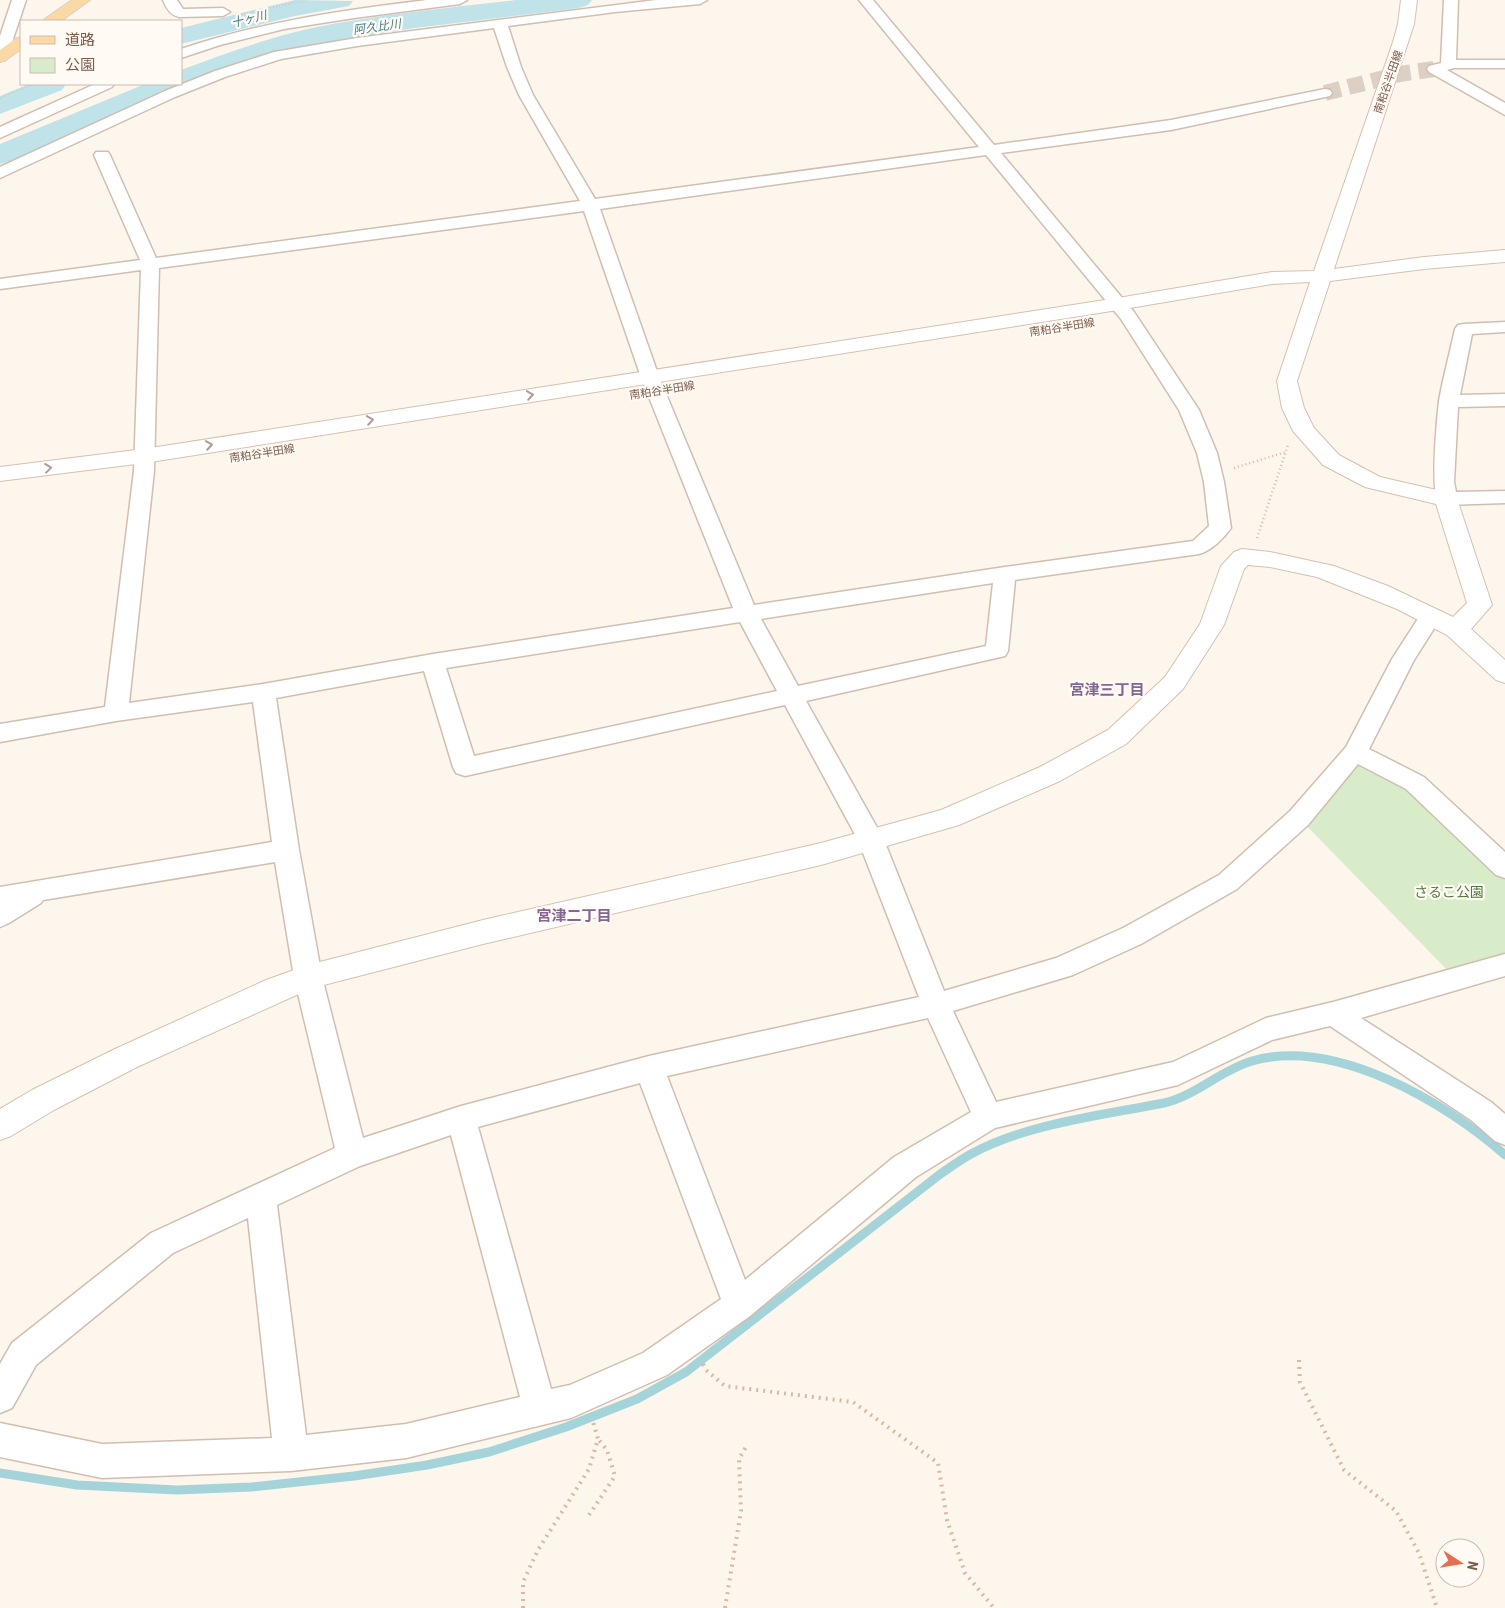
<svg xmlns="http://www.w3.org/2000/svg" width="1505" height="1608" font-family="'Roboto Condensed','Noto Sans JP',sans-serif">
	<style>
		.green { fill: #d8ecc9 }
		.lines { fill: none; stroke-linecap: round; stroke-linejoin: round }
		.stream { stroke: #a5d3da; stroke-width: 9 }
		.river { fill: #bfe3e8; fill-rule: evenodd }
		.street-tunnel { stroke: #dcd0c4; stroke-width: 16; stroke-dasharray: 16 8; stroke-linecap: butt }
		.street-casing { stroke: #d1beb0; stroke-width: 3 }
		.secondary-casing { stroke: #d6c0b0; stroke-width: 2 }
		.primary-casing { stroke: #dad1cd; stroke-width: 2 }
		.path-far2 { stroke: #d9b8a5; stroke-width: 2; stroke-dasharray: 0.5 2.5; stroke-linecap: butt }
		.path-far1 { stroke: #d9b8a5; stroke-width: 2.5; stroke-dasharray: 1 3; stroke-linecap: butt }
		.path { stroke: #d9b8a5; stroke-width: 4; stroke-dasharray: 2 5; stroke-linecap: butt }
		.street { fill: #fff; fill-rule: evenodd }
		.secondary { fill: #fff; fill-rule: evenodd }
		.primary { fill: #fbd9a5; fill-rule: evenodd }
		.oneway { stroke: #af9d94 }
		.labels { text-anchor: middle; stroke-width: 4.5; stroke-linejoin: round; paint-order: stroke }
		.far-street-label { font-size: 11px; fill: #7a5c4d; stroke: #fffaf3 }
		.far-water-label { font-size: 12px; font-style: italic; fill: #437c86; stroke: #fffaf3 }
		.park-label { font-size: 14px; fill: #537a41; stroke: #fffaf3 }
		.neighbourhood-label { font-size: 15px; font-weight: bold; fill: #846695; stroke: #fffaf3 }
	</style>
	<rect width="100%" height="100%" fill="#fdf6ec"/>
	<polygon class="green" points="1355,752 1415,783 1505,868 1505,965 1456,979 1299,818"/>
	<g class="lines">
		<path class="stream" d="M 0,1473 L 77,1485 L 177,1490 L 251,1487 L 354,1476 L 427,1465 L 489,1452 L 566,1427 L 637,1399 L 686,1372 L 939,1175 C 949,1168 960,1160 971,1154 C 1025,1124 1103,1115 1164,1103 C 1195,1096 1221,1070 1252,1061 C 1335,1037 1445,1102 1505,1155"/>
		<g class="river">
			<polygon points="295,0 353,1 349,6 295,16 181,44 181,28"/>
			<path d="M 516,0 L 592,0 L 588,5 L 579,8 L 415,28 L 315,44 L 270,56 L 191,85 L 180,87 L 178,90 L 10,161 L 0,164 L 0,144 L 145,84 L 181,84 L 181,70 C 224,54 267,38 312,28 C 379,14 448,8 516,0 Z"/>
			<polygon points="29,84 66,84 62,90 0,114 0,96"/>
		</g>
		<polyline class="street-tunnel" points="1325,93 1400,74 1434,69"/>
		<g class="street-casing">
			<g id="street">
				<polygon points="12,0 26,0 7,57 5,60 0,61 0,36"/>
				<path d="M 163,0 L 177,0 L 183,9 L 223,8 L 230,12 L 223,16 L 179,17 C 170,15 166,8 163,0 Z"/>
				<path d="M 427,0 L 467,0 L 460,4 L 354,18 L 284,29 L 220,45 L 181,58 L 181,49 C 261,22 343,10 427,0 Z"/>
				<path d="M 656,0 L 707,0 L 700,4 L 615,12 L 508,26 L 521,67 L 533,95 L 595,199 L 979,147 L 859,0 L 873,0 L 994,145 L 1171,120 L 1325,89 L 1330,90 L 1332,93 L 1330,96 L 1171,130 L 1001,153 L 1134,312 L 1199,410 L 1217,453 L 1224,482 L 1231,528 C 1224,538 1211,551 1199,554 L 1015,580 L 1008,651 L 1005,656 L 806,701 L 884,840 L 944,991 L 1056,958 L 1123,928 L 1219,875 L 1290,811 L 1346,747 L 1392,659 L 1423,611 L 1431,609 L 1439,611 L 1442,616 L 1414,660 L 1369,749 L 1424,777 L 1505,852 L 1505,878 L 1496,875 L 1406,789 L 1358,764 L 1308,825 L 1237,889 L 1141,944 L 1073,975 L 953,1011 L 996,1102 L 1173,1062 L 1266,1018 L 1333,1002 L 1505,954 L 1505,976 L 1361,1018 L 1491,1102 L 1505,1114 L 1505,1145 L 1495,1141 L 1471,1120 L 1330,1026 L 1272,1040 L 1178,1085 L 995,1128 L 916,1177 L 750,1316 L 667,1375 L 571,1418 L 406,1458 L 291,1471 L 102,1478 L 0,1457 L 0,1423 L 102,1444 L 272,1438 L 248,1218 L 173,1253 L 36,1365 L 12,1408 L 0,1413 L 0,1364 L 12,1343 L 151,1233 L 335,1148 L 294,977 L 275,862 L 43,900 L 41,903 L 9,923 L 0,927 L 0,887 L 272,842 L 253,702 L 116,721 L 0,742 L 0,724 L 105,707 L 134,471 L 141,270 L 0,289 L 0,279 L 140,260 L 94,155 L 96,152 L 108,152 L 110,155 L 156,258 L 580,201 L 519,95 L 507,67 L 494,28 L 357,46 L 281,59 L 225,77 L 175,97 L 0,178 L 0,167 L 165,91 L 215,71 L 274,52 L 357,38 ZM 986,155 L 1121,319 L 1179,410 L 1197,453 L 1204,482 L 1209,526 L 1193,541 L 1005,567 L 754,605 L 659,377 L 600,209 ZM 584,211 L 641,377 L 733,608 L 433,654 L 263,684 L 129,703 L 154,471 L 159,268 ZM 993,583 L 986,646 L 798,686 L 761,619 ZM 740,622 L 777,691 L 474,756 L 446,668 ZM 424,671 L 453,767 L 456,773 L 465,776 L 785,705 L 858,840 L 919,997 L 649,1056 L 461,1106 L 363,1138 L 322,977 L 299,850 L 276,698 ZM 928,1018 L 971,1112 L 894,1157 L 745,1280 L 667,1076 ZM 640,1083 L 721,1299 L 643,1353 L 570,1385 L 551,1389 L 478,1127 ZM 451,1135 L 520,1397 L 406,1424 L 306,1435 L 277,1205 L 360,1166 Z"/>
				<polygon points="1444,0 1458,0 1456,60 1505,60 1505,68 1454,68 1447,70 1505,103 1505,115 1429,72 1427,69 1429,66 1441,63"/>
				<polygon points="95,84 114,84 112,87 0,138 0,127"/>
				<path d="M 1505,322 L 1505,332 L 1472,334 L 1460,395 L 1505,394 L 1505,406 L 1458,407 L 1454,482 L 1456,492 L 1505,491 L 1505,503 L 1446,505 L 1439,504 C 1430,490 1437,419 1439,401 C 1443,377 1450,353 1455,329 L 1458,325 L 1464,324 Z"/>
			</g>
		</g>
		<g class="secondary-casing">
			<polygon id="secondary" points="1401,0 1417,0 1414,24 1334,269 1424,257 1505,250 1505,262 1424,269 1330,281 1297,381 1304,408 1314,428 1339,455 1380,477 1454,494 1457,499 1492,605 1471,629 1505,660 1505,683 1496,680 1447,635 1397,609 1317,577 1270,567 1248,565 1244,569 1224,625 1183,689 1126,744 1060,781 959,825 821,865 483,944 312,988 137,1067 54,1110 11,1136 0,1140 0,1109 32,1090 115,1049 266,980 308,965 483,920 821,843 941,810 1040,767 1108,730 1165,677 1200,624 1221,566 1234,552 1242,549 1270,552 1334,566 1388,586 1453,617 1467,603 1436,504 1365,487 1323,465 1293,431 1282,408 1277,381 1310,282 1272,284 1118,310 144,463 0,481 0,467 144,449 1118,298 1272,272 1314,271 1393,42 1398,24"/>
		</g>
		<g class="primary-casing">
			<g id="primary">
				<polygon points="72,0 90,0 61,21 43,21 46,18"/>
				<polygon points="21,37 21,49 6,60 0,62 0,50 15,39"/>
			</g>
		</g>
		<g class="path-far2">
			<polyline points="241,14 307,0"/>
			<polyline points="0,98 34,84"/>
		</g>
		<g class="path-far1">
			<polyline points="1234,468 1286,452"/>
			<polyline points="1257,538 1288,445"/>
		</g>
		<g class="path">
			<polyline points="1299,1360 1300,1382 1344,1470 1396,1511 1419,1553 1437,1608"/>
			<polyline points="703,1364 706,1370 725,1386 853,1402 938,1463 947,1520 965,1573 994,1608"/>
			<polyline points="589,1515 615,1476 607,1450 598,1439"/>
			<polyline points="523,1608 523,1582 538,1550 589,1469 598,1439 593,1422"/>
			<polyline points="725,1608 741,1511 739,1459 747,1445"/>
		</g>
		<use href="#street" class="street"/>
		<use href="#secondary" class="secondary"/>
		<use href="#primary" class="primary"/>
	</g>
	<defs><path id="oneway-chevron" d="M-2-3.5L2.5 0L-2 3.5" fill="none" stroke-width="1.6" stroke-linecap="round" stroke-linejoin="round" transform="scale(1.25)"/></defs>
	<g class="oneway">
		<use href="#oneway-chevron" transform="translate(530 395) rotate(-9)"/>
		<use href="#oneway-chevron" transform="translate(370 420) rotate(-9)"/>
		<use href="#oneway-chevron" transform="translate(209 445) rotate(-9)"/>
		<use href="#oneway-chevron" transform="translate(48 468) rotate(-7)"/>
	</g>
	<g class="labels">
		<g class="far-street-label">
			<text transform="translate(1388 82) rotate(-71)" y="4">南粕谷半田線</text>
			<text transform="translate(1062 327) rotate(-9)" y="4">南粕谷半田線</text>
			<text transform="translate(662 390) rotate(-9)" y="4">南粕谷半田線</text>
			<text transform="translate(262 453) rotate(-9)" y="4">南粕谷半田線</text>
		</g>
		<g class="far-water-label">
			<text transform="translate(249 19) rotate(-14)" y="4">十ヶ川</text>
			<text transform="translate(377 27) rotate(-8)" y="4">阿久比川</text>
		</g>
		<g class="park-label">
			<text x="1449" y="897">さるこ公園</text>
		</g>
		<g class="neighbourhood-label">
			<text x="1107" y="695">宮津三丁目</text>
			<text x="574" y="921">宮津二丁目</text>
		</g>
	</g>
	<rect x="20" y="20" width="162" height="65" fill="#fffaf3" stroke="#cabbb1"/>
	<rect x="30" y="36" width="25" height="8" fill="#fbd9a5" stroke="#cabbb1"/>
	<text x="65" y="45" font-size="15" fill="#7a5c4d">道路</text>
	<rect x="30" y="58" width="25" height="15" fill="#d8ecc9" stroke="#cabbb1"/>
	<text x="65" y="70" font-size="15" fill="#7a5c4d">公園</text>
	<g transform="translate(1460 1563) rotate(102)"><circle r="24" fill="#fffaf3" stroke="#cabbb1"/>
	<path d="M0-4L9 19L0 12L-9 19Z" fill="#e76f51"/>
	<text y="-8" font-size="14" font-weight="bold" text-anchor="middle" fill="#7a5c4d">N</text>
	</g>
</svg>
